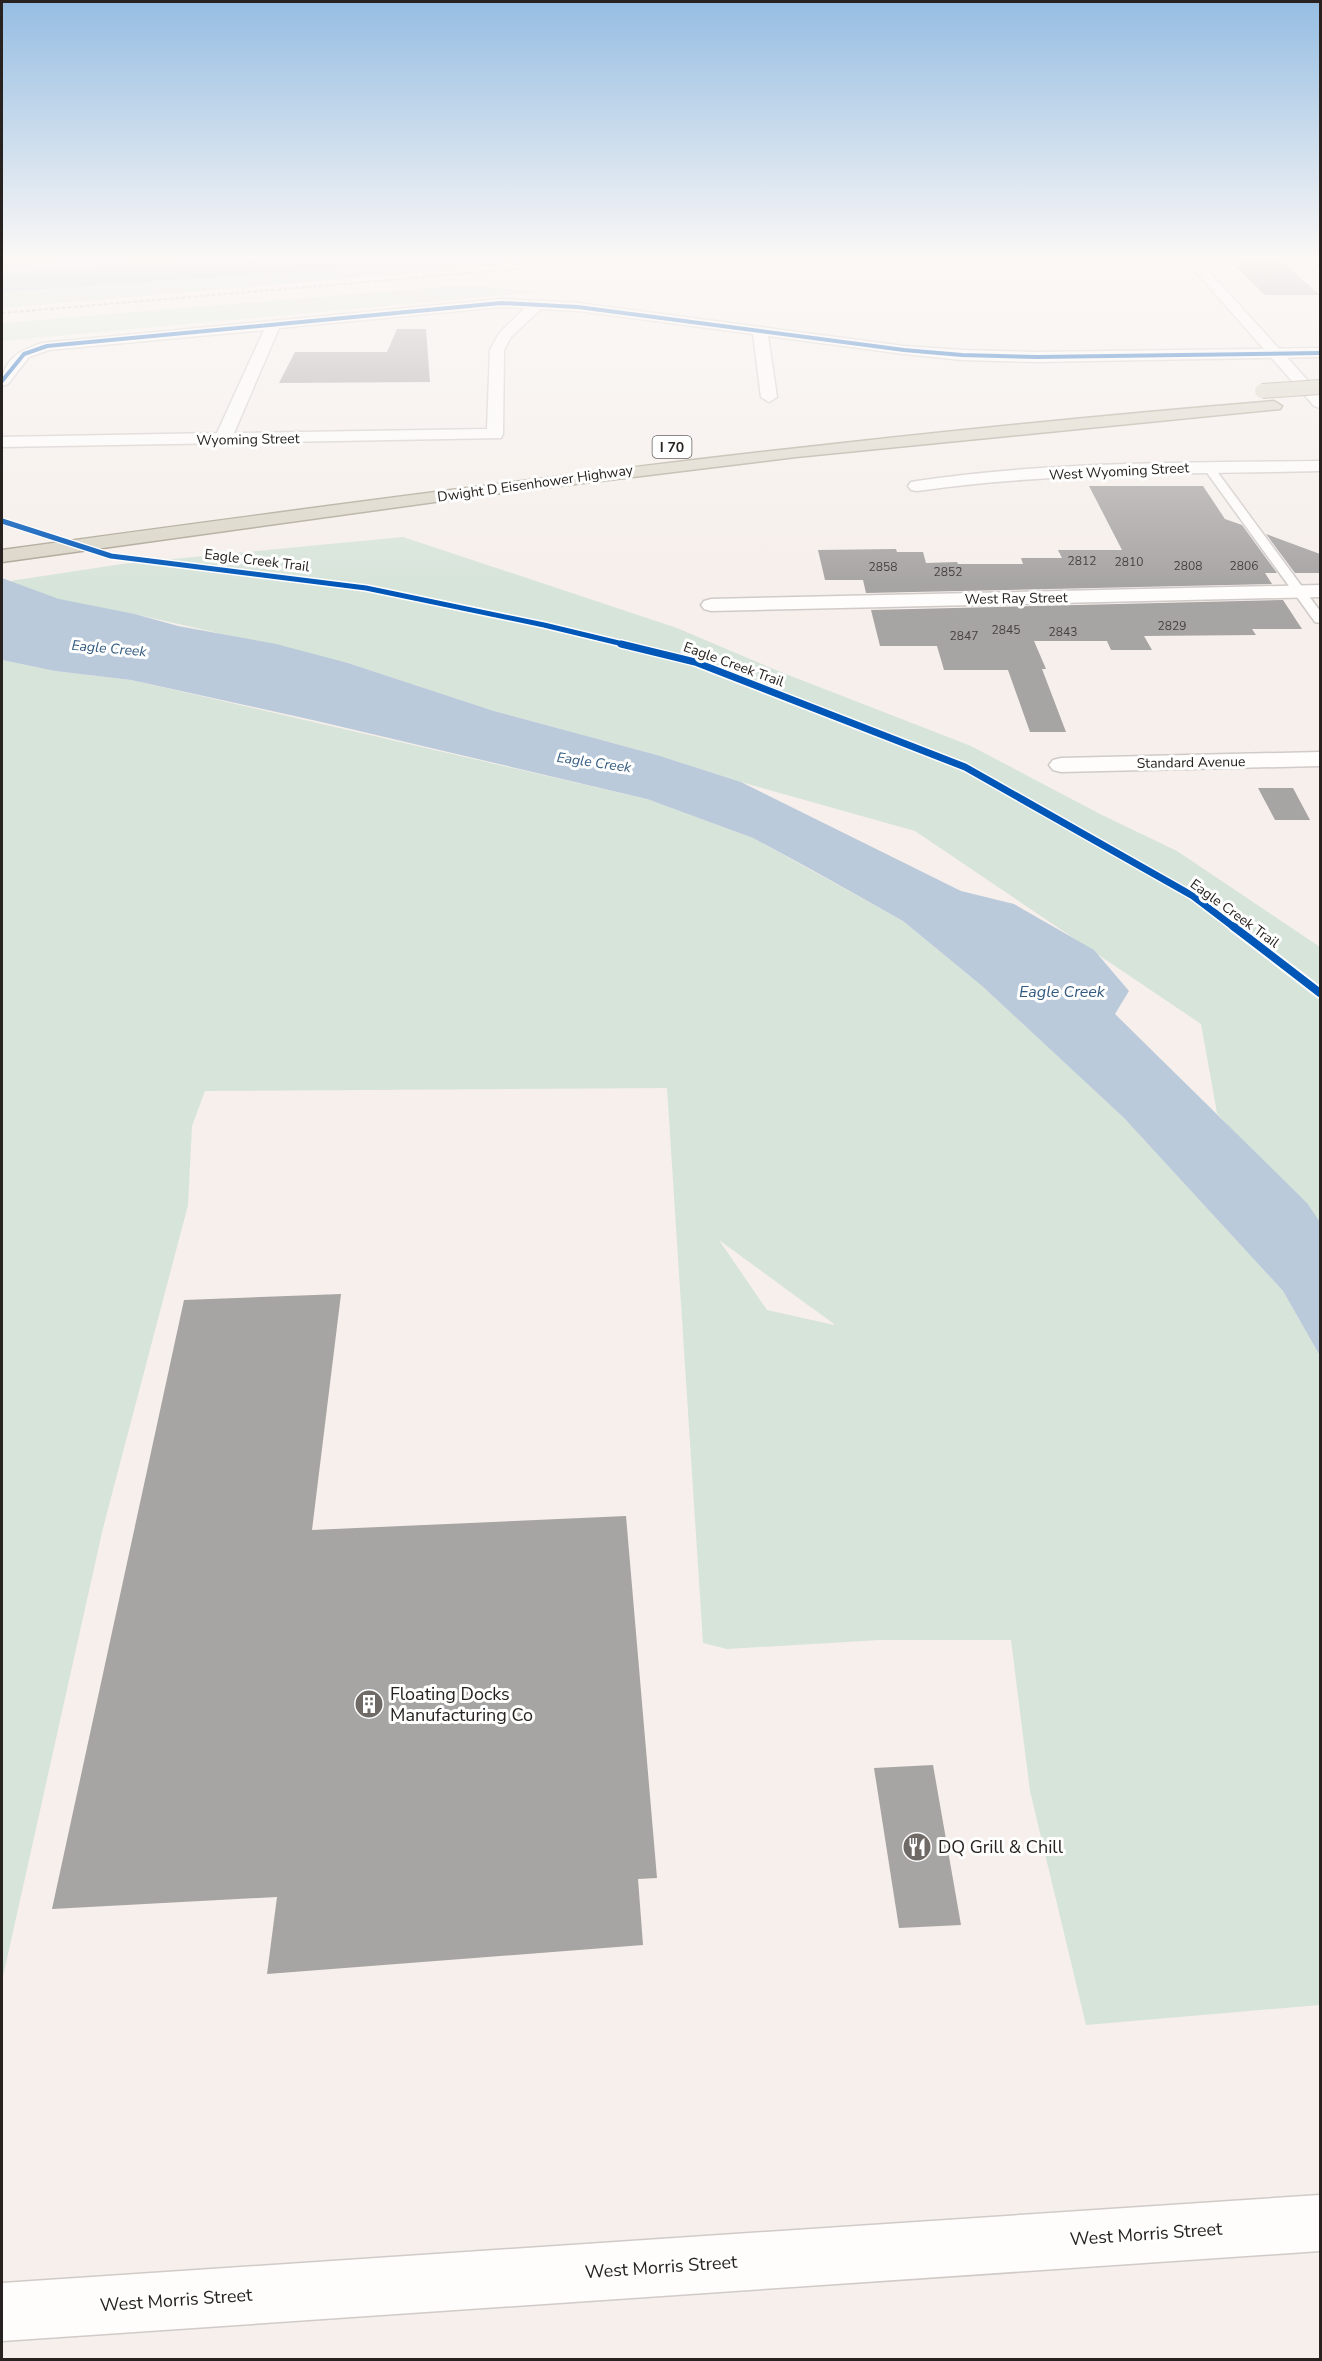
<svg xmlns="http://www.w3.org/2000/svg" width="1322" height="2361" font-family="'Nunito Sans',sans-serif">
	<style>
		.green { fill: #d7e4da; fill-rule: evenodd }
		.water { fill: #bacada }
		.building { fill: #a7a4a4 }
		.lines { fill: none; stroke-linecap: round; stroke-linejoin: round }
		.lane-casing { stroke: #d0cbc8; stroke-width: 3 }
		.street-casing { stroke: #d0cbc8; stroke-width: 3 }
		.secondary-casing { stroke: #d0cbc8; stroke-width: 3 }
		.highway-casing { stroke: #aca595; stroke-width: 3 }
		.lane { fill: #fefdfc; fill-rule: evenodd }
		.street { fill: #fefdfc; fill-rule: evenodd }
		.secondary { fill: #fefdfc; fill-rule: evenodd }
		.highway { fill: #dbd6c8; fill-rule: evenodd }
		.rail { stroke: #c1bfbe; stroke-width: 2; stroke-dasharray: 4 2; stroke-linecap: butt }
		.highway-bridge-casing { stroke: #aca595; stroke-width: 16; stroke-linecap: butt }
		.highway-bridge { stroke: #dbd6c8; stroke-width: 14 }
		.cycleway-far3-casing { stroke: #fefefe; stroke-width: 5 }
		.cycleway-far2-casing { stroke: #fefefe; stroke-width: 8 }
		.cycleway-far1-casing { stroke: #fefefe; stroke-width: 10 }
		.cycleway-casing { stroke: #fefefe; stroke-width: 12 }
		.cycleway-far3 { stroke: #0057b8; stroke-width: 4 }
		.cycleway-far2 { stroke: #0057b8; stroke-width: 5 }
		.cycleway-far1 { stroke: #0057b8; stroke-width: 7 }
		.cycleway { stroke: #0057b8; stroke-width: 8 }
		.labels { text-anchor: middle; stroke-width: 6; stroke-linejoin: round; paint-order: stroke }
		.number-label { font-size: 12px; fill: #474240 }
		.far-street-label { font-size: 14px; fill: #27221f; stroke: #fefefe }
		.shield { fill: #fefefe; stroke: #686462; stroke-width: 1.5 }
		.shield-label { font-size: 14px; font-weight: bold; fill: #27221f }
		.far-water-label { font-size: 14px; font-style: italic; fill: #325a7f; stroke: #fefefe }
		.water-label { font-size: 16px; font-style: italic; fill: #325a7f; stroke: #fefefe }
		.near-poi-label { font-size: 18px; fill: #27221f; stroke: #fefefe; text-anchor: start }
		.near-street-label { font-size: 18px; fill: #27221f; stroke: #fefefe }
	</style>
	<rect width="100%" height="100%" fill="#f6efeb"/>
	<g class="green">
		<polygon points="247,255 286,255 212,266 2,274 2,264 122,258 134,263 151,263"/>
		<polygon points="371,255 623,255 2,308 2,292 320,270 360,262"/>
		<polygon points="467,285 537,292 2,341 2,323"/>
		<polygon points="403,537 677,628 778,671 971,746 1100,814 1177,851 1320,947 1320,1233 1217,1113 1201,1024 915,831 741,782 657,755 494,711 348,663 135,614 59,600 10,581 122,564"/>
		<path d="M 2,660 L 55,671 L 131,680 L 647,799 L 753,838 L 903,921 L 982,986 L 1124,1118 L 1283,1291 L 1320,1356 L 1320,2005 L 1086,2025 L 1030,1791 L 1011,1640 L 880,1640 L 727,1649 L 703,1643 L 667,1088 L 205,1091 L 192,1126 L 188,1205 L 103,1528 L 2,1981 ZM 719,1240 L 834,1324 L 834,1325 L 767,1310 Z"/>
	</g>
	<g class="water">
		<polygon points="286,255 371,255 360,262 320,270 2,292 2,273 212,266"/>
		<polygon points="2,578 59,599 135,614 178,626 276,644 348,663 494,711 657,755 741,782 961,891 1014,904 1094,950 1129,991 1115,1014 1307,1203 1320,1222 1320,1356 1283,1291 1124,1118 982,986 903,921 814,871 753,838 647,799 317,721 131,680 55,671 2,660"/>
	</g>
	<g class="building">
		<polygon points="1234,259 1279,259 1320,295 1265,295 1236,267 1242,267"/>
		<polygon points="397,329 426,329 430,382 279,383 295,352 387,352"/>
		<polygon points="1089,486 1203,486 1225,519 1242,525 1277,573 1265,573 1272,584 866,593 863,580 825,580 818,550 896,549 897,552 923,552 926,563 957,562 958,564 1023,564 1021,558 1062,558 1058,550 1122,550"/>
		<polygon points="1266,534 1320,554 1320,573 1295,573"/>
		<polygon points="1283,600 1302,629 1252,629 1256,635 1144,636 1152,650 1111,650 1107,641 1034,641 1046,669 1042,669 1066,732 1030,732 1008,670 944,670 937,646 880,646 871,610"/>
		<polygon points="1258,788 1293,788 1310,820 1275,820"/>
		<polygon points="341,1294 312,1530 626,1516 657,1878 638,1879 643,1945 267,1974 277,1897 52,1909 184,1300"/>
		<polygon points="933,1765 961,1925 899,1928 874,1768"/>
	</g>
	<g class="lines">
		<g class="lane-casing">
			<g id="lane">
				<polygon points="1296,255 1305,255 1320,269 1320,275"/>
				<polygon points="1209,465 1213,466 1320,611 1320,623 1315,622 1205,470 1203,468"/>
			</g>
		</g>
		<g class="street-casing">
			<g id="street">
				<path d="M 501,299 L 578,303 L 904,346 L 962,350 L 1037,352 L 1320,348 L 1320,357 L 1037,362 L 962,360 L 904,354 L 768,336 L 777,397 L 769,402 L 761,397 L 753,334 L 578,311 L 541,309 L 511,337 L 504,350 L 503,434 L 501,438 L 2,447 L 2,437 L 217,433 L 264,330 L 49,350 L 29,357 L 8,384 L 2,386 C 2,359 19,351 42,343 ZM 501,307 L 525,308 L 500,332 L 490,350 L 487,429 L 234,433 L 279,328 Z"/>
				<path d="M 1320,461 L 1320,471 C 1186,474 1050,472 917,491 L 911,490 L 908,486 L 911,482 L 917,481 C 1050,461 1186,463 1320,461 Z"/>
				<polygon points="1320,585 1320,597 711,611 704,609 701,605 704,601 711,599"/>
				<polygon points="1320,752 1320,766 1061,772 1053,770 1049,765 1053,760 1061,758"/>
			</g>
		</g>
		<g class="secondary-casing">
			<g id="secondary">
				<polygon points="1181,255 1194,255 1320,394 1320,408 1314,406"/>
				<polygon points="1320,2195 1320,2251 2,2341 2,2283"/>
			</g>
		</g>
		<g class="highway-casing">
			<path id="highway" d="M 1274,401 L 1282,406 L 1280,409 L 796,457 L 478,496 L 2,562 L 2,550 C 425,492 848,436 1274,401 Z"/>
		</g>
		<use href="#lane" class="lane"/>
		<use href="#street" class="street"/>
		<use href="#secondary" class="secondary"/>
		<use href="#highway" class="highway"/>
		<polyline class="rail" points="2,313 683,255"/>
		<g class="highway-bridge-casing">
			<polyline id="highway-bridge" points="1262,391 1320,387"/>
		</g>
		<use href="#highway-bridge" class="highway-bridge"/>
		<g class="cycleway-far3-casing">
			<polyline id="cycleway-far3" points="2,381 24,354 47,346 501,303 578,307 904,350 962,355 1037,357 1320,353"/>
		</g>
		<g class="cycleway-far2-casing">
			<polyline id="cycleway-far2" points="2,521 111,556 366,588 544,625 627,645"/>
		</g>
		<g class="cycleway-far1-casing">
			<polyline id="cycleway-far1" points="621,644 695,662 965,767 1193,896 1235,928"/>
		</g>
		<g class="cycleway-casing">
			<polyline id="cycleway" points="1233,926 1320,993"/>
		</g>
		<use href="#cycleway-far3" class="cycleway-far3"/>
		<use href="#cycleway-far2" class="cycleway-far2"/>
		<use href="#cycleway-far1" class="cycleway-far1"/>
		<use href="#cycleway" class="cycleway"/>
	</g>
	<linearGradient id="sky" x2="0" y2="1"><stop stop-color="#95bde2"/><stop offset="0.44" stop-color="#fbf8f6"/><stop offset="1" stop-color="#fbf8f6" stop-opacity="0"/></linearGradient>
	<rect width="1322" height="586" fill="url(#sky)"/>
	<defs>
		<g id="building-disc" transform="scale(1.5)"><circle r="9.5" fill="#6f6a66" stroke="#fefefe"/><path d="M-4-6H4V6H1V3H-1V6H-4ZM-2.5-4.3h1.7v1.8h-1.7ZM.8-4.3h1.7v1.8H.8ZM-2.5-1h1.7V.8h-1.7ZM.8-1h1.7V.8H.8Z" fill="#fff"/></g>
		<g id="restaurant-disc" transform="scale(1.5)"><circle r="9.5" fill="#6f6a66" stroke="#fefefe"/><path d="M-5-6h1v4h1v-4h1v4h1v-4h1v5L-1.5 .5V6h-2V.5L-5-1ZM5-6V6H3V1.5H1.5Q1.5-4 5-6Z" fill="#fff"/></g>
	</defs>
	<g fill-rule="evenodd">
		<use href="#building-disc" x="369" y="1704"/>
		<use href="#restaurant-disc" x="917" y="1847"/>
	</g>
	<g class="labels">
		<g class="number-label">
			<text x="1082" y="565">2812</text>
			<text x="1129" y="566">2810</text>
			<text x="1188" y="570">2808</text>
			<text x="1244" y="570">2806</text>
			<text x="883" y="571">2858</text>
			<text x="948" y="576">2852</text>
			<text x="1172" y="630">2829</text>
			<text x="1006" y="634">2845</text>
			<text x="1063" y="636">2843</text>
			<text x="964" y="640">2847</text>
		</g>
		<g class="far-street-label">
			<text transform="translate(248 439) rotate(-1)" y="5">Wyoming Street</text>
			<text transform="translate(1119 471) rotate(-3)" y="5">West Wyoming Street</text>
			<text transform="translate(535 483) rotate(-8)" y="5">Dwight D Eisenhower Highway</text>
			<text transform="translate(257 560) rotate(7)" y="5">Eagle Creek Trail</text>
			<text transform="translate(1016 598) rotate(-1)" y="5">West Ray Street</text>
			<text transform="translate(734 664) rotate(20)" y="5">Eagle Creek Trail</text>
			<text transform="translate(1191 762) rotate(-1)" y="5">Standard Avenue</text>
			<text transform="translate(1235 913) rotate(36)" y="5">Eagle Creek Trail</text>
		</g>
		<rect class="shield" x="652.5" y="436" width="39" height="22" rx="4.5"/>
		<g class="shield-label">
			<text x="672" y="452">I 70</text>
		</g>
		<g class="far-water-label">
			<text transform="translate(109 648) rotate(5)" y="5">Eagle Creek</text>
			<text transform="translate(594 762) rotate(8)" y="5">Eagle Creek</text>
		</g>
		<g class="water-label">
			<text x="1062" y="997">Eagle Creek</text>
		</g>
		<g class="near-poi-label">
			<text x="390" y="1700">Floating Docks<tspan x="390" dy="21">Manufacturing Co</tspan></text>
			<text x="938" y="1853">DQ Grill &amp; Chill</text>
		</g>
		<g class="near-street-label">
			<text transform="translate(1146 2234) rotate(-4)" y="6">West Morris Street</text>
			<text transform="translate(661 2267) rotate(-4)" y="6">West Morris Street</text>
			<text transform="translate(176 2300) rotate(-4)" y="6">West Morris Street</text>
		</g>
	</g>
	<rect width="1322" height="2361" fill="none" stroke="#27221f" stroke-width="6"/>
</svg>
